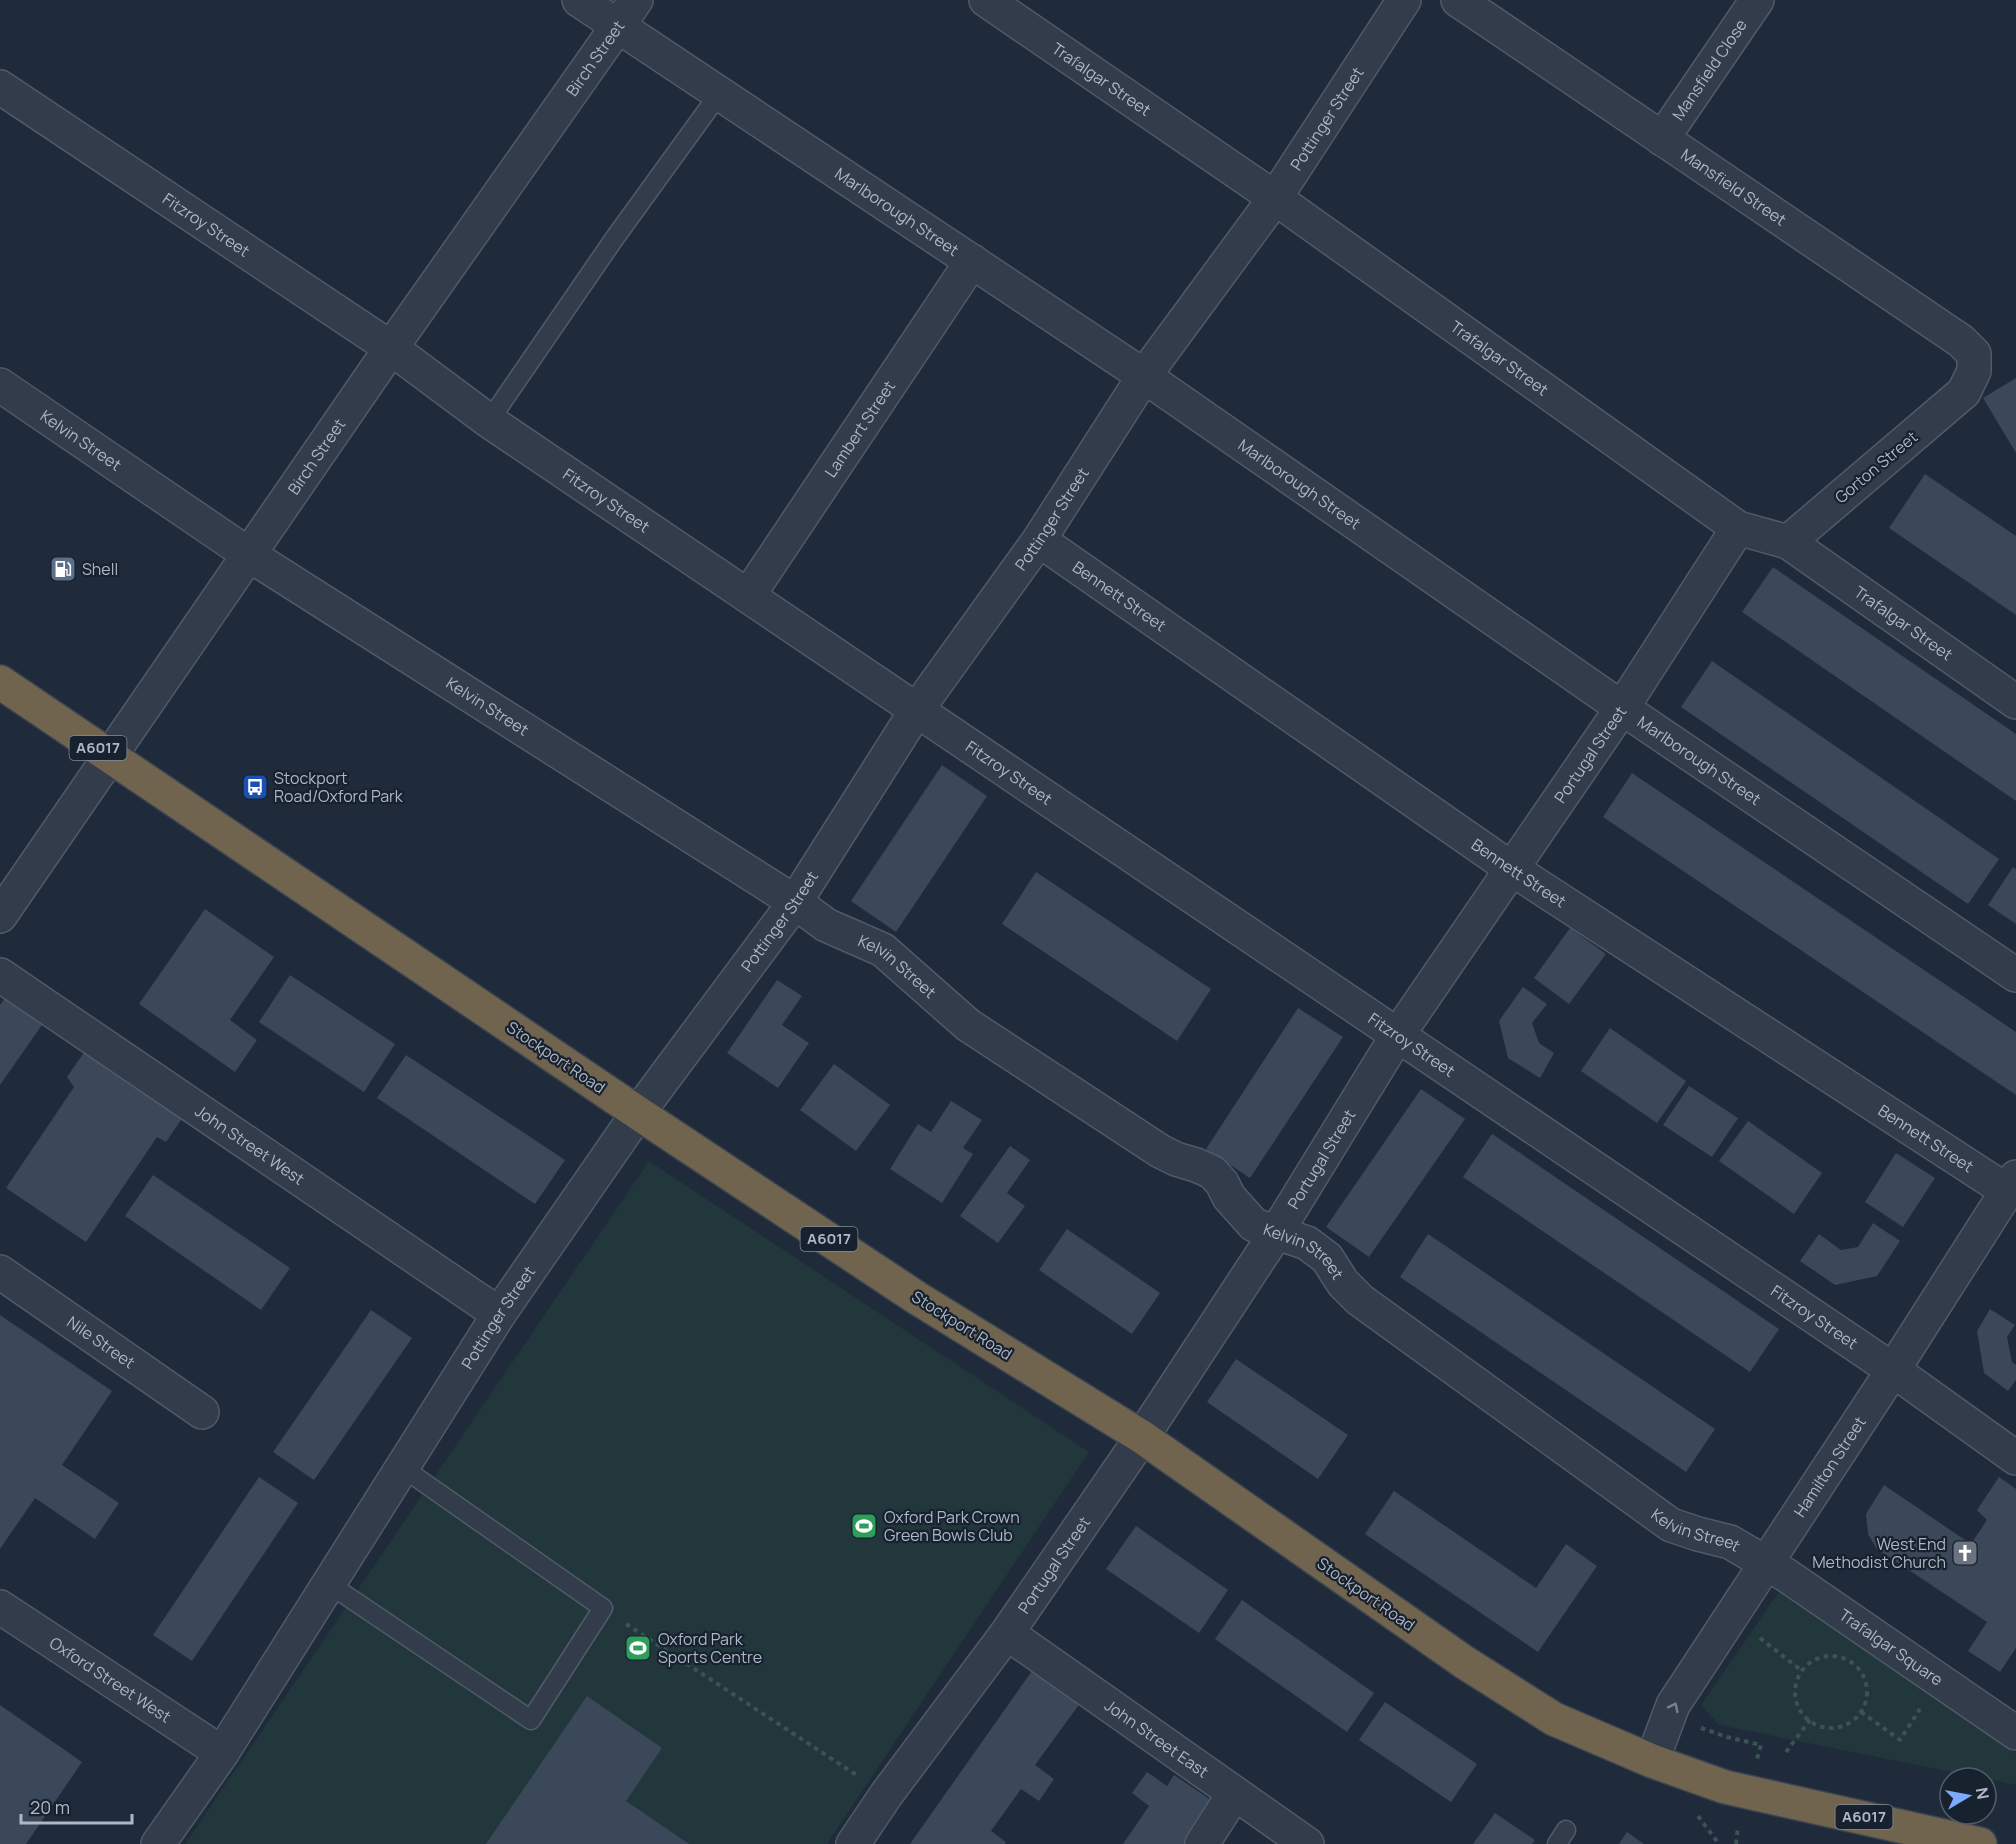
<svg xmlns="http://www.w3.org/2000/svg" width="2016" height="1844" font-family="Manrope,sans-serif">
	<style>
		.green { fill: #21373b }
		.building { fill: #3b485a }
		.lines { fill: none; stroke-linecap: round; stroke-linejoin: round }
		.lane-casing { stroke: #505a68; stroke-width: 21 }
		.street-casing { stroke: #505a68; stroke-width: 36 }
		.highway-casing { stroke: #3a4451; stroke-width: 36 }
		.path { stroke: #3c5355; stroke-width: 4; stroke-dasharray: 4.5 4.5; stroke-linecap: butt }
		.lane { stroke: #333c4a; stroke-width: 18 }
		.street { stroke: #333c4a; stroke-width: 33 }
		.highway { stroke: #71644f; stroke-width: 33 }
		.oneway { stroke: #76808f }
		.labels { text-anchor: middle; stroke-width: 4.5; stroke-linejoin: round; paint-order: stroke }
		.shield { fill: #18212e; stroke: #808a99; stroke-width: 1.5 }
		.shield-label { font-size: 15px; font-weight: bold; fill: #adb7c7 }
		.street-label { font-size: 16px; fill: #adb7c7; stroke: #18212e }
		.poi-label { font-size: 16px; fill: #adb7c7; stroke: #18212e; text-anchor: start }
	</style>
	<rect width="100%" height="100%" fill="#1f2a3a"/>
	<g class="green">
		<polygon points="649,1161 1089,1452 827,1844 185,1844"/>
		<polygon points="1780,1590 2016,1753 2016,1785 1719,1725 1701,1705"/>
	</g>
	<g class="building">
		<polygon points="2016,378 2016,453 1983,398"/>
		<polygon points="1925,474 2016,536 2016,615 1889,528"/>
		<polygon points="1773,567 2016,734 2016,801 1742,612"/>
		<polygon points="1712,661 1999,859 1968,904 1681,707"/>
		<polygon points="942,765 987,796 896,932 851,901"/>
		<polygon points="1632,773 2016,1032 2016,1095 1603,817"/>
		<polygon points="2013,867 2016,869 2016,924 1988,905"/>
		<polygon points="1036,872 1211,989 1177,1041 1002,924"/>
		<polygon points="205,909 274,957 230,1020 257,1040 235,1072 139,1004"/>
		<polygon points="1570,928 1606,954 1569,1004 1534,978"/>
		<polygon points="290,975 395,1044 364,1092 259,1022"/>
		<polygon points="777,980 802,996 782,1025 809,1043 778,1088 727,1053"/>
		<polygon points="1523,987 1547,1004 1532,1023 1539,1043 1554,1053 1540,1078 1508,1058 1499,1021"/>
		<polygon points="7,995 44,1022 0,1085 0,1005"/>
		<polygon points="1298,1008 1343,1037 1250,1178 1206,1149"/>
		<polygon points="1610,1028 1686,1081 1657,1123 1581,1071"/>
		<polygon points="85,1051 183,1117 166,1142 157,1137 86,1242 6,1188 74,1087 67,1077"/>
		<polygon points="406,1055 565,1160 535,1204 377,1098"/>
		<polygon points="834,1064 890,1105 856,1151 800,1110"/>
		<polygon points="1689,1086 1738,1118 1712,1157 1663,1125"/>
		<polygon points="1421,1089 1465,1119 1369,1257 1326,1227"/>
		<polygon points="951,1101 982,1120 963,1148 973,1154 942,1203 890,1169 918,1124 931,1132"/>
		<polygon points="1748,1121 1822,1173 1794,1214 1719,1161"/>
		<polygon points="1492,1134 1779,1329 1750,1372 1463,1177"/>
		<polygon points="1010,1146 1030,1160 1007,1193 1025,1206 998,1243 960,1216"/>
		<polygon points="1896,1153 1935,1178 1903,1227 1865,1202"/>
		<polygon points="153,1175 290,1268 261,1310 125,1216"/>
		<polygon points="1873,1223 1900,1241 1877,1276 1835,1285 1800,1261 1819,1234 1841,1250 1858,1247"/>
		<polygon points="1067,1229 1160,1293 1132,1334 1039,1270"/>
		<polygon points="1428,1234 1715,1429 1686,1472 1400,1277"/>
		<polygon points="1990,1309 2015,1325 2007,1337 2012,1362 2016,1365 2016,1380 2008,1391 1984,1373 1977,1331"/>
		<polygon points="371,1310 412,1338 314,1480 273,1452"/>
		<polygon points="0,1315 112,1391 62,1465 119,1503 95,1539 35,1498 0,1549"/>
		<polygon points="1236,1359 1348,1435 1318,1479 1207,1402"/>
		<polygon points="259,1477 298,1503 192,1661 153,1635"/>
		<polygon points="1999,1477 2016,1489 2016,1648 2000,1672 1968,1651 1987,1622 1877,1549 1868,1534 1866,1514 1884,1485 1971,1544 1987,1520 1977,1510"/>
		<polygon points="1394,1491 1536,1588 1566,1544 1597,1566 1538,1652 1365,1534"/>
		<polygon points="1136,1526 1228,1590 1199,1633 1106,1569"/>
		<polygon points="1242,1600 1374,1693 1347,1732 1215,1639"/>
		<polygon points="1034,1668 1081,1702 1035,1765 1054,1779 1039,1801 1021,1789 991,1831 1006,1842 1005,1844 910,1844"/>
		<polygon points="587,1696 662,1748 626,1801 689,1844 486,1844"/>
		<polygon points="1385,1702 1477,1764 1451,1802 1359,1740"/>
		<polygon points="0,1705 82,1762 26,1844 0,1844"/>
		<polygon points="1147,1772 1167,1786 1174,1775 1214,1802 1185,1844 1123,1844 1149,1806 1132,1793"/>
		<polygon points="1495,1813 1535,1840 1532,1844 1473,1844"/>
		<polygon points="1627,1832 1644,1844 1619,1844"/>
	</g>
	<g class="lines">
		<g class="lane-casing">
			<g id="lane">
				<polyline points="489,421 614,239 719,94"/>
				<polyline points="329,1584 531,1720 603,1608 403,1468"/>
				<polyline points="1557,1844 1566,1830"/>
			</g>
		</g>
		<g class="street-casing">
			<g id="street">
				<path id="s1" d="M 579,0 L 1144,376 L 1622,708 L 2016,975"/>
				<path id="s2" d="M 986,0 L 1275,198 L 1738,528 L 1788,542 L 2016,702"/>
				<path id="s3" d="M 1458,0 L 1961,341 L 1974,354 L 1974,371 L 1964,392 L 1788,542"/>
				<path id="s4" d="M 0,87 L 391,348 L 489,421 L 1893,1370 L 2016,1458"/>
				<path id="s5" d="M 1662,139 L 1757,0"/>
				<path id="s6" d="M 0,385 L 248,554 L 795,902 L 826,925 L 883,950 L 968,1025 L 1160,1151 L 1176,1159 L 1196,1165 L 1212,1172 L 1222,1183 L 1229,1197 L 1254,1225 L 1307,1243 L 1327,1258 L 1343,1283 L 1360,1300 L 1671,1525 L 1698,1534 L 1730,1542 L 1786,1575 L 2016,1733"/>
				<path id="s7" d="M 1039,540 L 1512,869 L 2007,1191"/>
				<path id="s8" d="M 748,596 L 972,261"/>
				<path id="s9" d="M 0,916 L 391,348 L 636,0"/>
				<path id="s10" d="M 0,975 L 499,1314"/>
				<path id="s11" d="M 0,1272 L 202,1412"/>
				<path id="s12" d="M 0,1607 L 222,1753"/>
				<path id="s13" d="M 1007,1633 L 1307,1844"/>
				<path id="s14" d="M 1652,1761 L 1673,1705 L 1893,1370 L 2016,1177"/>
				<path id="s15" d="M 158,1844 L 222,1753 L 499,1314 L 638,1113 L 795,902 L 916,711 L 1039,540 L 1144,376 L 1275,198 L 1404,0"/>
				<path id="s16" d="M 853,1844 L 886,1795 L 1007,1633 L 1142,1437 L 1276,1233 L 1397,1036 L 1622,708 L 1738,528"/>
				<polyline points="1202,1844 1234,1794"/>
			</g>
		</g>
		<g class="highway-casing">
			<polyline id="highway" points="0,682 638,1113 917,1298 1142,1437 1464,1662 1554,1719 1652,1761 1725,1787 1980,1844"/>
		</g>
		<g class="path">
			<polyline points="626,1624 858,1776"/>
			<polyline points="1760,1638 1802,1671"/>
			<circle cx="1831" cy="1692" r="36"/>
			<polyline points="1861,1712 1900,1740 1920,1709"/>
			<polyline points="1701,1728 1727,1737 1761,1745 1757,1759"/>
			<polyline points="1786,1752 1810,1720"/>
			<polyline points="1698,1816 1719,1844"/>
			<polyline points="1736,1844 1738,1827"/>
		</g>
		<use href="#lane" class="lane"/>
		<use href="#street" class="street"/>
		<use href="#highway" class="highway"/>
	</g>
	<defs><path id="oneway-chevron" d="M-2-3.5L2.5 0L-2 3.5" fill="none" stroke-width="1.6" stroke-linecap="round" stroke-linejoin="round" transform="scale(1.5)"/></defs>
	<use class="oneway" href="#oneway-chevron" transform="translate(1674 1707) rotate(-63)"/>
	<defs>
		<g id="fuel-square" transform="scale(1.35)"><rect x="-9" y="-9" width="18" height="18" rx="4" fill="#5c6f8a" stroke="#18212e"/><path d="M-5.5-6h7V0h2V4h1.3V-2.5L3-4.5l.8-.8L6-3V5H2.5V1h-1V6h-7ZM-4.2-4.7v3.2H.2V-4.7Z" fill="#fff"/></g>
		<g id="bus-square" transform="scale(1.35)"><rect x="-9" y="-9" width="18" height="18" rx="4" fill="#1a4fb4" stroke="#18212e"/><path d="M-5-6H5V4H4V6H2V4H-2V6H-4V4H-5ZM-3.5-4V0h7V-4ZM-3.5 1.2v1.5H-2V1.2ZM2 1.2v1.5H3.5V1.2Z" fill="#fff"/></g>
		<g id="stadium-square" transform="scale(1.35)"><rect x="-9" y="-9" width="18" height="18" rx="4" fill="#2e9e5b" stroke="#18212e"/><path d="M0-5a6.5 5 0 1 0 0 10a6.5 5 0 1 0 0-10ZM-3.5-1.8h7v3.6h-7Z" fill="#fff"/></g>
		<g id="church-square" transform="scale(1.35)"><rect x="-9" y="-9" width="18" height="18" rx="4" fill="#6b7280" stroke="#18212e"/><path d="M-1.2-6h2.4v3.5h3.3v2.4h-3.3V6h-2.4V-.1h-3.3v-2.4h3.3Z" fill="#fff"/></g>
	</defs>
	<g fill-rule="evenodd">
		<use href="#fuel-square" x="63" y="569"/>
		<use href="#bus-square" x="255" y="787"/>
		<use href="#stadium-square" x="864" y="1526"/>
		<use href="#church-square" x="1965" y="1553"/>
		<use href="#stadium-square" x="638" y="1648"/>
	</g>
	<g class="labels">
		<g class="shield">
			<rect x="69.5" y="736" width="57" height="24" rx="4.5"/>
			<rect x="800.5" y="1227" width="57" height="24" rx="4.5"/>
			<rect x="1835.5" y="1805" width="57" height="24" rx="4.5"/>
		</g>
		<g class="shield-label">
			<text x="98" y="753">A6017</text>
			<text x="829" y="1244">A6017</text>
			<text x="1864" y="1822">A6017</text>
		</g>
		<g class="street-label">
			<text dy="6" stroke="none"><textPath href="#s9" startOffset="1044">Birch Street</textPath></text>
			<text dy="6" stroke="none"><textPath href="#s5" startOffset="84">Mansfield Close</textPath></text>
			<text dy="6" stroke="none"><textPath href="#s2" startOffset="140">Trafalgar Street</textPath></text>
			<text dy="6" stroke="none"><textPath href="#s15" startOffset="2085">Pottinger Street</textPath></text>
			<text dy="6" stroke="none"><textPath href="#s3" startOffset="333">Mansfield Street</textPath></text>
			<text dy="6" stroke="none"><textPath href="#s1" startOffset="382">Marlborough Street</textPath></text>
			<text dy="6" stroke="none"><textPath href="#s4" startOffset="248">Fitzroy Street</textPath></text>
			<text dy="6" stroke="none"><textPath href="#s2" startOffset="626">Trafalgar Street</textPath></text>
			<text dy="6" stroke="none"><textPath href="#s8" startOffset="201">Lambert Street</textPath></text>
			<text dy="6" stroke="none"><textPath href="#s6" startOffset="98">Kelvin Street</textPath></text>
			<text dy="6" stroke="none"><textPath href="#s9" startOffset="558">Birch Street</textPath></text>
			<text transform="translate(1876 467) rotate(-40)" y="6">Gorton Street</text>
			<text dy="6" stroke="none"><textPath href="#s1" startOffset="868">Marlborough Street</textPath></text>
			<text dy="6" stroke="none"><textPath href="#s4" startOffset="734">Fitzroy Street</textPath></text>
			<text dy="6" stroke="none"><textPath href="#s15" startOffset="1599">Pottinger Street</textPath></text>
			<text dy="6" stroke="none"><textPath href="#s7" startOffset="98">Bennett Street</textPath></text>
			<text dy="6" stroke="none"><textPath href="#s2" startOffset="1112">Trafalgar Street</textPath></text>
			<text dy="6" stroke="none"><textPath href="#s6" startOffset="584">Kelvin Street</textPath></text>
			<text dy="6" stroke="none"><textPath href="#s16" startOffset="1316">Portugal Street</textPath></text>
			<text dy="6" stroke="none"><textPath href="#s1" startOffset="1354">Marlborough Street</textPath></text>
			<text dy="6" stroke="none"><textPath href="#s4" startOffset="1220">Fitzroy Street</textPath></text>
			<text dy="6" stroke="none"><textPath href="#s7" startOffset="584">Bennett Street</textPath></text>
			<text dy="6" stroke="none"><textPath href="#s15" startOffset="1113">Pottinger Street</textPath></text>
			<text dy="6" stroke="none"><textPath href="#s6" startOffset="1070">Kelvin Street</textPath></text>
			<text dy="6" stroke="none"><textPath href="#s4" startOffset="1706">Fitzroy Street</textPath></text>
			<text transform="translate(556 1057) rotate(34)" y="6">Stockport Road</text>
			<text dy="6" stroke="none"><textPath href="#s7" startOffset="1070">Bennett Street</textPath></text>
			<text dy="6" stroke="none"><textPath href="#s10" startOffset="302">John Street West</textPath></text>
			<text dy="6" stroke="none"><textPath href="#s16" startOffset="830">Portugal Street</textPath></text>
			<text dy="6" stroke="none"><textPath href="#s6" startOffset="1574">Kelvin Street</textPath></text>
			<text dy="6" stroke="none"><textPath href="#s15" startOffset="627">Pottinger Street</textPath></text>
			<text dy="6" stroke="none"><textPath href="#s4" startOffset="2192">Fitzroy Street</textPath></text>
			<text transform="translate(962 1325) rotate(32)" y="6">Stockport Road</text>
			<text dy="6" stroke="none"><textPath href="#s11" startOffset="123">Nile Street</textPath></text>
			<text dy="6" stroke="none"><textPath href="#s14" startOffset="345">Hamilton Street</textPath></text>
			<text dy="6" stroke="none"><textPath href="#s6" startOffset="2060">Kelvin Street</textPath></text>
			<text dy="6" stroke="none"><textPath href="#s16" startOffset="344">Portugal Street</textPath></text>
			<text transform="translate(1366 1594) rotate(35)" y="6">Stockport Road</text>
			<text dy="6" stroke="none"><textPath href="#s6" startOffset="2289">Trafalgar Square</textPath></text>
			<text dy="6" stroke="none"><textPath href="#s12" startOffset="132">Oxford Street West</textPath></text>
			<text dy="6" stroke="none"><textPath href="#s13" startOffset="183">John Street East</textPath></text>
		</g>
		<g class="poi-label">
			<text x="82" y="575">Shell</text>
			<text x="274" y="784">Stockport<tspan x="274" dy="18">Road/Oxford Park</tspan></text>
			<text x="884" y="1523">Oxford Park Crown<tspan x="884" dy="18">Green Bowls Club</tspan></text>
			<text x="1946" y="1550" text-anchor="end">West End<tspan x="1946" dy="18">Methodist Church</tspan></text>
			<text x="658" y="1645">Oxford Park<tspan x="658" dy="18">Sports Centre</tspan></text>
		</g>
	</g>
	<g transform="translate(1968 1796) rotate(80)"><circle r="28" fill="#18212e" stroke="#545d6b" stroke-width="1.5"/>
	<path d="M0-4.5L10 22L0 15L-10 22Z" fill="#7aabff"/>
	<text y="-9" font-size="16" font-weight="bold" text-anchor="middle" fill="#adb7c7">N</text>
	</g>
	<path d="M21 1814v9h111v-9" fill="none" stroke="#adb7c7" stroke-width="3"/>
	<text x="30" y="1814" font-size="18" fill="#adb7c7" stroke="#18212e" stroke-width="4.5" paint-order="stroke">20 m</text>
</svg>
